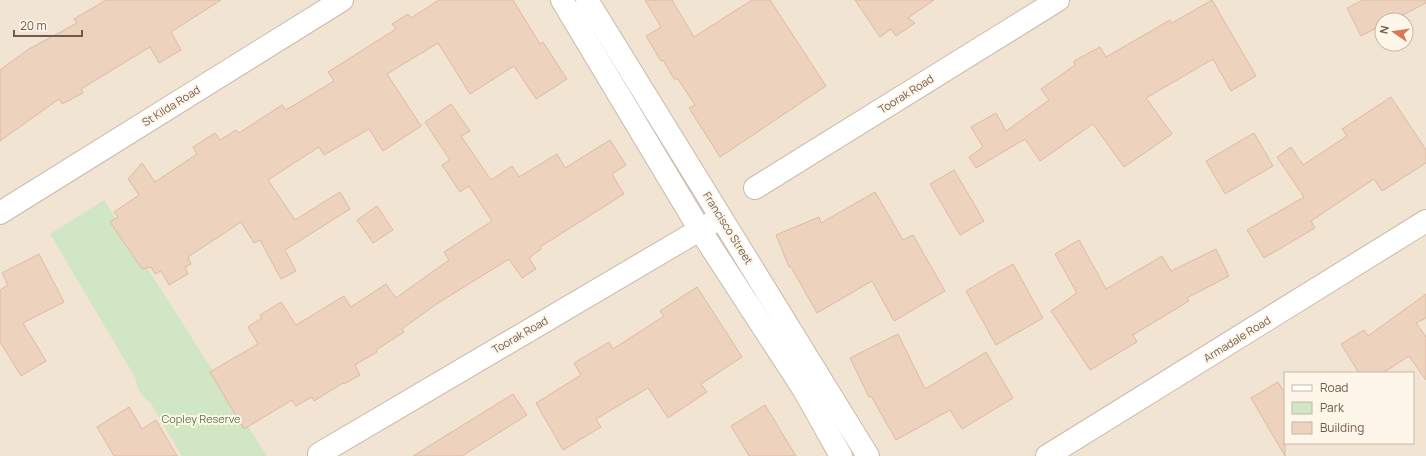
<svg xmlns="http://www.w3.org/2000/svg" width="1426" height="456" font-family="Manrope,sans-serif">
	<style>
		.residential { fill: #f1e4d3; fill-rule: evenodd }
		.green { fill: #d0e6c4 }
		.building { fill: #edd2be; stroke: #debaa0 }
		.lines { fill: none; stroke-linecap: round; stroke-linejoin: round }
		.minor-casing { stroke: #c9baab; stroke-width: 24 }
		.minor { stroke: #fff; stroke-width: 22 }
		.labels { text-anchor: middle; stroke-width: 4; stroke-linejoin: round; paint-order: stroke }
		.street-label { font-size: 11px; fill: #6f5a4c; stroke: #fdf6e9 }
		.park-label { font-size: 11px; fill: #557a48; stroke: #fdf6e9 }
	</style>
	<rect width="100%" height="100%" fill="#faf2e4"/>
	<path class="residential" d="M 0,0 L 1426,0 L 1426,456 L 0,456 ZM 1382,20 L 1406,20 L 1406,44 L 1382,44 ZM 1285,373 L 1413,373 L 1413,443 L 1285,443 Z"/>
	<path class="green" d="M 104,200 L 267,456 L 182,456 L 150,402 C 142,397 136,388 136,379 L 50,234 Z"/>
	<g class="building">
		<polygon points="106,0 221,0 171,32 181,50 159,63 150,47 81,89 83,93 62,104 59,99 0,141 0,70 29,49 77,23 74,19"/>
		<polygon points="439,0 513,0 540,44 543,42 567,79 536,99 514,66 470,94 438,43 387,74 421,126 383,151 369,129 324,155 319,147 268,180 295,220 340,192 350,209 285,250 296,271 281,279 260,240 254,243 241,222 188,257 191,264 185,267 188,274 169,285 161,271 155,274 151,267 142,269 110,222 118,217 114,212 139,195 128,179 142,163 155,182 197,154 193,147 215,133 220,140 236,130 239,133 282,105 286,110 334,81 328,72 396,29 392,24 408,14 411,18"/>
		<polygon points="645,0 672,0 694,37 752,0 770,0 826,86 720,157 689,108 695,105 678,79 674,79 663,60 661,61 646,36 661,27"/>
		<polygon points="855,0 934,0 908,18 915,23 896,36 891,29 880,37"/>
		<polygon points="1212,0 1256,76 1231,91 1213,59 1146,98 1172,134 1124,167 1093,124 1040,161 1025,139 976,168 969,157 983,147 971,127 996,113 1006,131 1049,100 1041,89 1075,65 1074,61 1100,47 1106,57 1170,20 1172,23"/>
		<polygon points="1363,0 1426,0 1426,3 1393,20 1382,20 1382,25 1361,36 1347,8"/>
		<polygon points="1391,97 1426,150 1426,163 1382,191 1374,179 1311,221 1315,228 1264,258 1247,230 1304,197 1277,157 1291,147 1303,165 1347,136 1342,129"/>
		<polygon points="451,104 470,131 461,136 491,180 512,166 519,177 557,154 565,168 610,140 626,165 612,174 624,194 540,247 541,249 529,258 536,269 522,278 509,259 435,305 402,329 404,332 376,350 377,352 355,365 360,375 344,384 343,383 314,401 312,397 296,406 292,400 244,429 210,372 258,344 248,327 262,318 260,315 281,302 296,325 344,296 351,307 386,284 396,298 449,260 444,252 492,221 469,186 460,192 442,165 450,160 425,122"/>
		<polygon points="1254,133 1273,166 1225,194 1206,161"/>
		<polygon points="954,170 984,221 960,235 930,184"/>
		<polygon points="875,192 903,240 913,235 945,291 894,321 872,281 817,313 791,267 789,267 776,235 819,217 821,223"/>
		<polygon points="377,206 393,230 373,243 357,220"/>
		<polygon points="1079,240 1106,289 1162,256 1171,271 1216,249 1229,276 1187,298 1189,301 1133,335 1137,342 1090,370 1051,311 1077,293 1055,254"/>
		<polygon points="39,254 64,302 23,323 46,361 21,376 0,342 0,290 8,285 2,273"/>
		<polygon points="1013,264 1043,318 996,345 966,291"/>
		<polygon points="697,287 742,357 701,384 707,392 668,418 648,388 596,419 601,427 563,450 536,403 581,375 574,363 609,342 613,349 664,316 660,311"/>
		<polygon points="1426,294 1426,318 1416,323 1426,337 1426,380 1409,356 1383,373 1359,373 1341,344 1364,330 1368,336"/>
		<polygon points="898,334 925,389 986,352 1013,398 962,429 950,410 896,440 871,396 869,397 850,358"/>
		<polygon points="1278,382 1285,394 1285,456 1251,398"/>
		<polygon points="513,394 527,415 462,456 413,456"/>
		<polygon points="765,405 796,456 749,456 731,426"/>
		<polygon points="129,407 142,429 156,420 177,456 114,456 97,427"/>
	</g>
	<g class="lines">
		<g class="minor-casing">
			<g id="minor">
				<polyline points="562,0 700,230 804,390 841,456"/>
				<polyline points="587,0 868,456"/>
				<polyline points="755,188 1058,0"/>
				<polyline points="0,213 342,0"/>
				<polyline points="319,454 713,222"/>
				<polyline points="1047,456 1426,221"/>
			</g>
		</g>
		<use href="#minor" class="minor"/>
	</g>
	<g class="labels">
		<g class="street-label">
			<text transform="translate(906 94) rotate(-32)" y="4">Toorak Road</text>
			<text transform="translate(171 106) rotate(-32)" y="4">St Kilda Road</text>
			<text transform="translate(728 228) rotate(58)" y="4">Francisco Street</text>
			<text transform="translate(520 335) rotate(-30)" y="4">Toorak Road</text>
			<text transform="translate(1237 339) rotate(-32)" y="4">Armadale Road</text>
		</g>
		<g class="park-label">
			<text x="201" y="423">Copley Reserve</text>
		</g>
	</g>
	<rect x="1284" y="372" width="130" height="72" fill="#fdf6e9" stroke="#c4b8aa"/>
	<rect x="1292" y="385" width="20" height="6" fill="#ffffff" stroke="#c4b8aa"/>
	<text x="1320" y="392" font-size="12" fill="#6f5a4c">Road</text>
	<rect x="1292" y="402" width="20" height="12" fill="#d0e6c4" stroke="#c4b8aa"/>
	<text x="1320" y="412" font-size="12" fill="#6f5a4c">Park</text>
	<rect x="1292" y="422" width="20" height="12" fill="#edd2be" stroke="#c4b8aa"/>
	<text x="1320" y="432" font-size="12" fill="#6f5a4c">Building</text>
	<g transform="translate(1394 32) rotate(283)"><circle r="19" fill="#fdf6e9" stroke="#c4b8aa"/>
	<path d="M0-3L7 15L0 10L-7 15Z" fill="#d97653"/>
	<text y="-6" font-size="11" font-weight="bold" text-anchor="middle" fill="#6f5a4c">N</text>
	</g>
	<path d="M14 30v6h68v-6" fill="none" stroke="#6f5a4c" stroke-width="2"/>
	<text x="20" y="30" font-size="12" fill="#6f5a4c" stroke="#fdf6e9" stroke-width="3" paint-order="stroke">20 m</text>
</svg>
